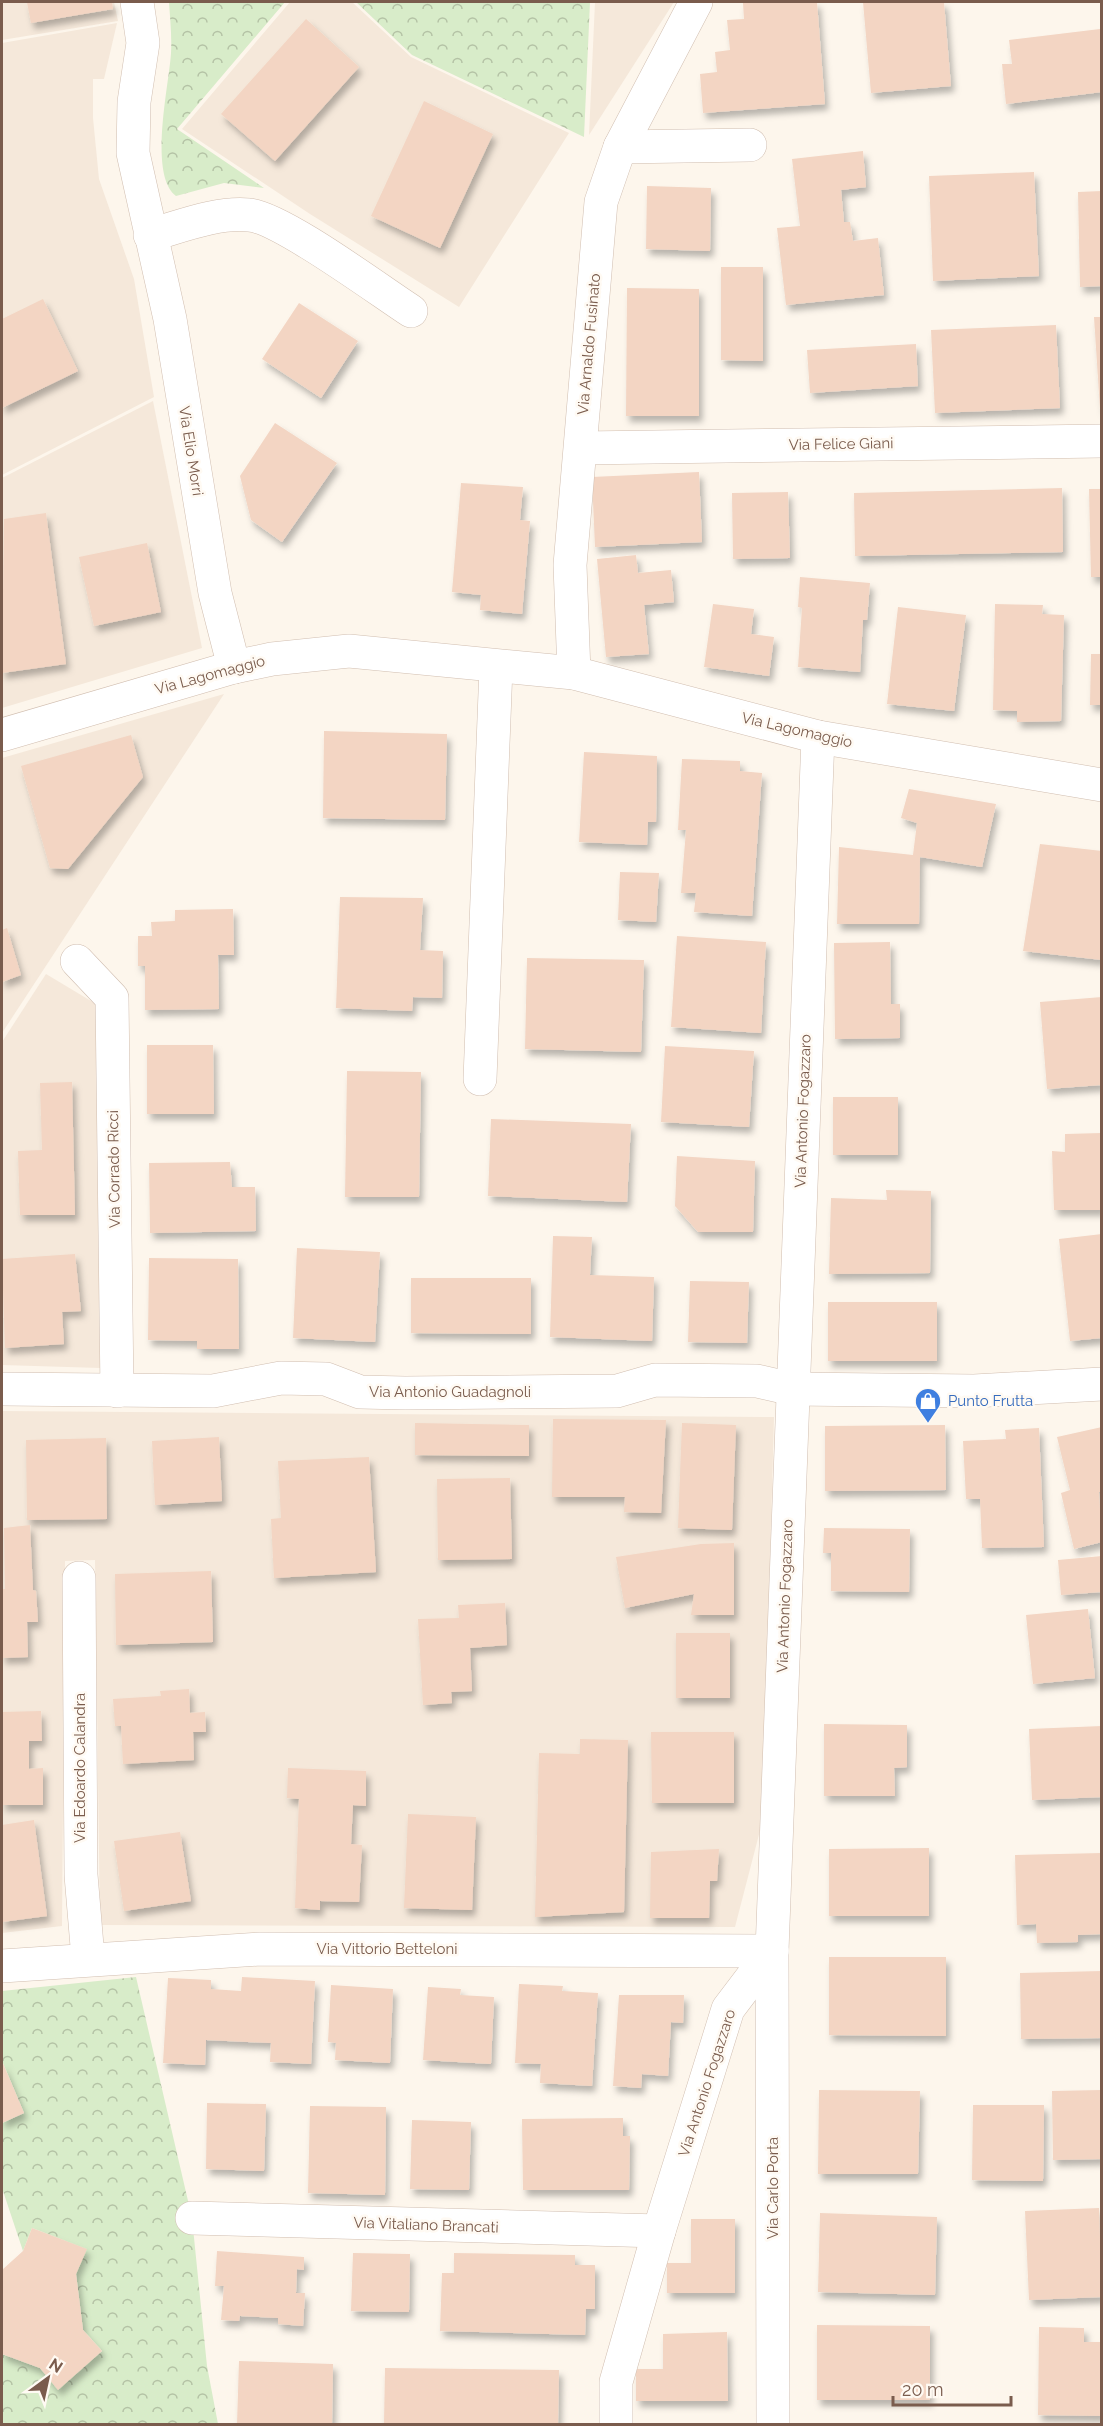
<svg xmlns="http://www.w3.org/2000/svg" width="1103" height="2426" font-family="Raleway,sans-serif">
	<style>
		.residential { fill: #f5e8da }
		.park { fill: url(#park-crowns) }
		.building { fill: #f3d5c3; filter: url(#shadow) }
		.lines { fill: none; stroke-linecap: round; stroke-linejoin: round }
		.street-casing { stroke: #d1beb0; stroke-width: 34 }
		.street { stroke: #fff; stroke-width: 33 }
		.labels { text-anchor: middle; stroke-width: 5; stroke-linejoin: round; paint-order: stroke }
		.street-label { font-size: 15px; fill: #7a5c4d; stroke: #fffaf3 }
		.shop-label { font-size: 15px; fill: #366cbe; stroke: #fffaf3; text-anchor: start }
	</style>
	<defs>
		<pattern id="park-crowns" width="20" height="18" patternUnits="userSpaceOnUse" patternTransform="scale(1.5)"><rect width="20" height="18" fill="#d8ecc9"/><path d="M2 6a3 3 0 1 1 6 0M12 15a3 3 0 1 1 6 0" fill="none" stroke="#b4c2a5"/></pattern>
		<filter id="shadow"><feDropShadow dx="3.5" dy="6" stdDeviation="3" flood-color="#0004"/></filter>
	</defs>
	<rect width="100%" height="100%" fill="#fdf6ec"/>
	<g class="residential">
		<polygon points="2,2 114,2 118,21 2,40"/>
		<polygon points="290,2 352,2 411,57 569,133 459,307 310,214 182,129"/>
		<polygon points="595,2 674,2 589,135"/>
		<polygon points="117,23 104,79 93,79 93,118 99,179 134,279 154,397 2,475 2,43"/>
		<polygon points="153,401 202,648 2,708 2,478"/>
		<polygon points="224,694 2,1033 2,758"/>
		<polygon points="46,974 101,1007 100,1368 2,1365 2,1042"/>
		<polygon points="2,1411 774,1417 763,1819 735,1927 100,1925 95,1560 65,1561 62,1926 2,1933"/>
	</g>
	<g class="park">
		<path d="M 169,2 L 285,2 L 177,129 L 264,188 L 224,183 L 176,196 C 148,175 169,86 171,53 C 172,36 170,18 169,2 Z"/>
		<polygon points="356,2 590,2 584,137 412,55"/>
		<polygon points="136,1977 192,2218 207,2366 218,2424 2,2424 2,2354 40,2368 58,2389 102,2351 83,2330 76,2274 86,2249 32,2228 23,2251 2,2188 2,2123 24,2113 2,2061 2,1991"/>
	</g>
	<g class="building">
		<polygon points="27,2 112,2 113,9 31,23"/>
		<polygon points="756,2 817,2 825,104 703,113 700,74 717,72 715,52 730,50 727,20 744,19 743,3"/>
		<polygon points="863,2 944,2 951,86 871,93"/>
		<polygon points="306,19 359,67 275,161 221,114"/>
		<polygon points="1100,29 1102,92 1006,104 1002,64 1012,64 1009,40"/>
		<polygon points="424,101 493,134 440,248 371,216"/>
		<polygon points="863,151 866,187 841,190 844,222 850,222 853,241 878,238 884,295 786,305 777,228 800,226 792,159"/>
		<polygon points="1034,172 1039,276 933,281 929,176"/>
		<polygon points="647,186 711,188 710,251 646,249"/>
		<polygon points="1102,191 1102,286 1080,287 1078,192"/>
		<polygon points="721,267 763,267 763,361 721,360"/>
		<polygon points="627,288 699,289 699,416 626,416"/>
		<polygon points="43,299 78,371 2,408 2,319"/>
		<polygon points="299,303 358,341 321,398 262,359"/>
		<polygon points="1094,317 1102,317 1102,408 1100,409"/>
		<polygon points="1056,325 1060,408 935,413 931,330"/>
		<polygon points="916,344 918,386 810,393 807,350"/>
		<polygon points="275,423 337,463 282,542 251,520 240,476"/>
		<polygon points="699,472 702,542 595,547 592,477"/>
		<polygon points="461,483 523,487 520,520 530,521 522,614 480,610 481,595 452,592"/>
		<polygon points="1062,488 1063,552 855,556 854,493"/>
		<polygon points="1089,489 1102,489 1102,577 1091,577"/>
		<polygon points="788,492 790,558 733,559 732,493"/>
		<polygon points="46,513 66,664 2,673 4,519"/>
		<polygon points="147,543 161,612 94,626 79,557"/>
		<polygon points="636,555 638,573 671,570 674,602 644,605 649,654 606,657 597,559"/>
		<polygon points="800,577 870,583 867,620 863,620 860,672 798,667 802,608 798,607"/>
		<polygon points="713,604 754,609 751,634 774,637 769,676 704,667"/>
		<polygon points="995,604 1043,605 1042,614 1064,615 1061,721 1017,722 1017,711 993,710"/>
		<polygon points="898,607 966,615 954,711 887,704"/>
		<polygon points="1091,654 1102,654 1102,705 1090,705"/>
		<polygon points="324,731 447,734 445,820 323,818"/>
		<polygon points="131,735 143,777 68,869 50,868 21,766"/>
		<polygon points="584,752 657,756 656,822 648,822 647,845 579,842"/>
		<polygon points="682,759 740,761 740,771 762,773 752,916 694,912 696,893 681,893 686,830 678,830"/>
		<polygon points="909,789 996,804 982,867 920,857 919,924 837,924 839,847 913,855 917,823 901,818"/>
		<polygon points="1040,844 1102,851 1102,960 1023,951"/>
		<polygon points="620,872 659,873 656,922 618,920"/>
		<polygon points="340,897 423,898 420,950 443,951 442,998 413,997 412,1011 336,1008"/>
		<polygon points="233,909 234,955 218,955 219,1009 145,1010 145,966 138,966 138,936 152,936 151,922 175,921 175,910"/>
		<polygon points="7,928 21,975 2,982 2,930"/>
		<polygon points="677,936 766,942 761,1033 671,1027"/>
		<polygon points="890,942 891,1004 900,1004 900,1038 835,1039 834,943"/>
		<polygon points="527,958 644,960 641,1052 525,1049"/>
		<polygon points="1102,997 1102,1085 1047,1089 1040,1002"/>
		<polygon points="147,1045 213,1045 214,1114 147,1114"/>
		<polygon points="665,1046 754,1051 749,1127 661,1122"/>
		<polygon points="347,1071 421,1072 419,1197 345,1197"/>
		<polygon points="72,1082 75,1215 20,1215 18,1151 42,1150 40,1083"/>
		<rect x="833" y="1097" width="65" height="58"/>
		<polygon points="491,1119 631,1124 627,1202 488,1196"/>
		<polygon points="1102,1133 1102,1210 1054,1210 1052,1151 1065,1152 1065,1134"/>
		<polygon points="677,1156 755,1161 753,1232 698,1232 675,1206"/>
		<polygon points="230,1162 232,1187 255,1187 256,1231 150,1233 149,1163"/>
		<polygon points="886,1190 931,1191 930,1273 829,1274 831,1198 887,1200"/>
		<polygon points="1102,1234 1102,1338 1070,1341 1059,1239"/>
		<polygon points="553,1236 592,1237 590,1275 654,1277 652,1341 550,1337"/>
		<polygon points="297,1248 380,1252 375,1342 293,1338"/>
		<polygon points="75,1254 81,1311 62,1312 64,1344 5,1348 2,1259"/>
		<polygon points="149,1258 238,1259 239,1349 197,1349 197,1341 148,1340"/>
		<polygon points="411,1278 531,1278 531,1334 411,1333"/>
		<polygon points="690,1281 749,1282 747,1343 688,1342"/>
		<rect x="828" y="1302" width="109" height="59"/>
		<polygon points="553,1419 666,1420 661,1513 624,1512 625,1497 552,1497"/>
		<polygon points="415,1423 529,1425 529,1456 415,1455"/>
		<polygon points="682,1423 736,1425 732,1530 678,1528"/>
		<polygon points="945,1425 946,1490 825,1491 825,1426"/>
		<polygon points="1102,1427 1102,1492 1099,1492 1102,1542 1074,1549 1061,1493 1070,1490 1057,1437"/>
		<polygon points="1039,1428 1044,1547 982,1548 980,1499 966,1499 963,1441 1006,1439 1005,1430"/>
		<polygon points="219,1437 222,1501 155,1505 152,1441"/>
		<polygon points="106,1438 107,1519 27,1520 26,1440"/>
		<polygon points="369,1457 376,1572 274,1578 271,1519 281,1518 278,1461"/>
		<polygon points="510,1478 512,1559 438,1560 437,1479"/>
		<polygon points="30,1525 33,1590 36,1591 38,1622 27,1622 28,1657 2,1658 2,1589 5,1589 4,1528"/>
		<polygon points="824,1528 910,1529 909,1592 831,1591 831,1553 823,1553"/>
		<polygon points="734,1543 734,1615 691,1615 694,1594 625,1608 616,1557 701,1544"/>
		<polygon points="1102,1556 1102,1592 1061,1595 1058,1560"/>
		<polygon points="211,1571 213,1642 116,1645 115,1574"/>
		<polygon points="505,1603 507,1645 470,1648 472,1691 451,1692 452,1703 423,1705 418,1619 459,1618 458,1605"/>
		<polygon points="1088,1609 1095,1678 1033,1684 1026,1615"/>
		<rect x="676" y="1633" width="54" height="65"/>
		<polygon points="189,1689 190,1713 205,1712 206,1732 193,1732 194,1760 123,1764 121,1726 115,1726 113,1699 161,1696 160,1691"/>
		<polygon points="41,1711 42,1741 29,1741 29,1769 43,1768 43,1805 2,1805 2,1712"/>
		<polygon points="824,1724 907,1725 907,1767 894,1768 895,1796 824,1796"/>
		<polygon points="1102,1726 1102,1797 1032,1800 1029,1729"/>
		<polygon points="651,1732 734,1732 734,1803 652,1803"/>
		<polygon points="580,1739 628,1740 624,1912 535,1917 539,1753 580,1754"/>
		<polygon points="288,1768 366,1771 366,1806 353,1805 351,1844 362,1845 359,1902 320,1901 320,1910 295,1908 299,1799 287,1798"/>
		<polygon points="408,1814 476,1817 472,1910 404,1908"/>
		<polygon points="34,1820 47,1916 2,1922 2,1825"/>
		<polygon points="180,1832 191,1901 124,1911 114,1841"/>
		<polygon points="929,1848 929,1916 829,1916 829,1849"/>
		<polygon points="719,1849 717,1881 710,1881 709,1918 650,1918 651,1852"/>
		<polygon points="1102,1853 1102,1934 1078,1935 1078,1942 1037,1943 1036,1924 1017,1925 1015,1855"/>
		<polygon points="829,1957 946,1957 946,2036 829,2035"/>
		<polygon points="1102,1971 1102,2038 1021,2039 1020,1973"/>
		<polygon points="242,1977 315,1981 311,2064 270,2062 271,2043 206,2040 205,2065 163,2063 168,1978 211,1980 211,1989 241,1991"/>
		<polygon points="519,1984 563,1986 562,1991 598,1993 592,2086 540,2083 541,2064 515,2063"/>
		<polygon points="331,1985 393,1989 390,2063 335,2060 336,2043 328,2042"/>
		<polygon points="428,1987 461,1989 460,1995 494,1997 491,2064 423,2060"/>
		<polygon points="619,1995 684,1995 683,2023 671,2022 668,2076 642,2074 641,2088 613,2086"/>
		<polygon points="2,2061 24,2113 2,2123"/>
		<polygon points="819,2090 920,2091 918,2174 818,2174"/>
		<polygon points="1102,2090 1102,2159 1053,2160 1052,2091"/>
		<polygon points="207,2103 266,2104 264,2171 206,2169"/>
		<polygon points="973,2105 1044,2105 1043,2181 972,2180"/>
		<polygon points="310,2106 386,2107 385,2195 308,2193"/>
		<polygon points="623,2118 623,2136 630,2136 629,2190 523,2190 522,2119"/>
		<polygon points="412,2120 471,2122 469,2190 410,2189"/>
		<polygon points="1099,2208 1102,2297 1029,2300 1025,2211"/>
		<polygon points="820,2213 937,2217 935,2295 818,2292"/>
		<polygon points="691,2219 735,2219 735,2293 667,2293 667,2263 691,2263"/>
		<polygon points="32,2228 87,2249 76,2274 83,2330 102,2351 58,2390 40,2368 2,2354 2,2270 23,2251"/>
		<polygon points="217,2251 304,2257 304,2270 297,2269 296,2293 305,2293 303,2326 278,2324 278,2318 240,2316 239,2321 221,2320 224,2286 215,2286"/>
		<polygon points="353,2253 410,2254 409,2312 351,2311"/>
		<polygon points="454,2253 575,2255 575,2265 595,2265 595,2309 586,2309 585,2335 440,2331 442,2273 454,2273"/>
		<polygon points="817,2325 930,2326 930,2400 817,2400"/>
		<polygon points="1039,2327 1084,2328 1084,2342 1102,2342 1102,2416 1038,2415"/>
		<polygon points="727,2332 728,2401 636,2401 636,2369 663,2369 663,2334"/>
		<polygon points="239,2361 333,2364 332,2424 237,2424"/>
		<polygon points="385,2368 559,2370 558,2424 384,2424"/>
	</g>
	<g class="lines">
		<g class="street-casing">
			<g id="street">
				<polyline points="137,2 143,43 134,102 133,153 170,319 215,593 234,667"/>
				<polyline points="620,147 750,145"/>
				<path d="M 150,235 C 182,226 216,212 249,215 C 280,217 380,291 411,311"/>
				<polyline points="581,448 1102,441"/>
				<polyline points="574,673 570,565 601,202 620,147 696,2"/>
				<polyline points="2,735 234,667 272,659 349,651 574,673 818,737 1102,785"/>
				<polyline points="77,961 112,998 117,1391"/>
				<polyline points="480,1079 496,667"/>
				<polyline points="2,1389 213,1391 281,1378 326,1379 360,1392 405,1393 617,1391 655,1380 757,1381 792,1389 974,1391 1102,1384"/>
				<polyline points="79,1578 81,1875 88,1958"/>
				<polyline points="2,1966 260,1949 772,1951"/>
				<polyline points="192,2218 659,2231"/>
				<polyline points="616,2424 616,2382 659,2231 728,2009 772,1951"/>
				<polyline points="773,2424 772,1951 818,737"/>
			</g>
		</g>
		<use href="#street" class="street"/>
	</g>
	<defs>
		<g id="shop-pin" transform="scale(1.35)"><path d="M0 17L-7.5 6A9.5 9.5 0 1 1 7.5 6Z" fill="#3f7fe0" stroke="#fffaf3"/><path d="M-5-2.5h2.3a2.7 3.5 0 0 1 5.4 0H5L5.5 6h-11ZM-1.5-2.5h3a1.5 2.3 0 0 0-3 0Z" fill="#fff"/></g>
	</defs>
	<g fill-rule="evenodd">
		<use href="#shop-pin" x="928" y="1401"/>
	</g>
	<g class="labels">
		<g class="street-label">
			<text transform="translate(589 344) rotate(-85)" y="5">Via Arnaldo Fusinato</text>
			<text transform="translate(841 444) rotate(-1)" y="5">Via Felice Giani</text>
			<text transform="translate(191 451) rotate(81)" y="5">Via Elio Morri</text>
			<text transform="translate(210 675) rotate(-15)" y="5">Via Lagomaggio</text>
			<text transform="translate(797 730) rotate(13)" y="5">Via Lagomaggio</text>
			<text transform="translate(803 1111) rotate(-88)" y="5">Via Antonio Fogazzaro</text>
			<text transform="translate(114 1169) rotate(-91)" y="5">Via Corrado Ricci</text>
			<text x="450" y="1397">Via Antonio Guadagnoli</text>
			<text transform="translate(785 1596) rotate(-88)" y="5">Via Antonio Fogazzaro</text>
			<text transform="translate(80 1768) rotate(-90)" y="5">Via Edoardo Calandra</text>
			<text x="387" y="1954">Via Vittorio Betteloni</text>
			<text transform="translate(707 2083) rotate(-72)" y="5">Via Antonio Fogazzaro</text>
			<text transform="translate(773 2188) rotate(-90)" y="5">Via Carlo Porta</text>
			<text transform="translate(426 2225) rotate(2)" y="5">Via Vitaliano Brancati</text>
		</g>
		<g class="shop-label">
			<text x="948" y="1406">Punto Frutta</text>
		</g>
	</g>
	<rect width="1103" height="2426" fill="none" stroke="#7a5c4d" stroke-width="6"/>
	<g transform="translate(48 2378) rotate(33)" stroke="#fffaf3" stroke-width="4.5" paint-order="stroke">
	<path d="M0-4.5L10 22L0 15L-10 22Z" fill="#7a5c4d"/>
	<text y="-9" font-size="16" font-weight="bold" text-anchor="middle" fill="#7a5c4d">N</text>
	</g>
	<path d="M893 2396v9h118v-9" fill="none" stroke="#7a5c4d" stroke-width="3"/>
	<text x="902" y="2396" font-size="18" fill="#7a5c4d" stroke="#fffaf3" stroke-width="4.5" paint-order="stroke">20 m</text>
</svg>
